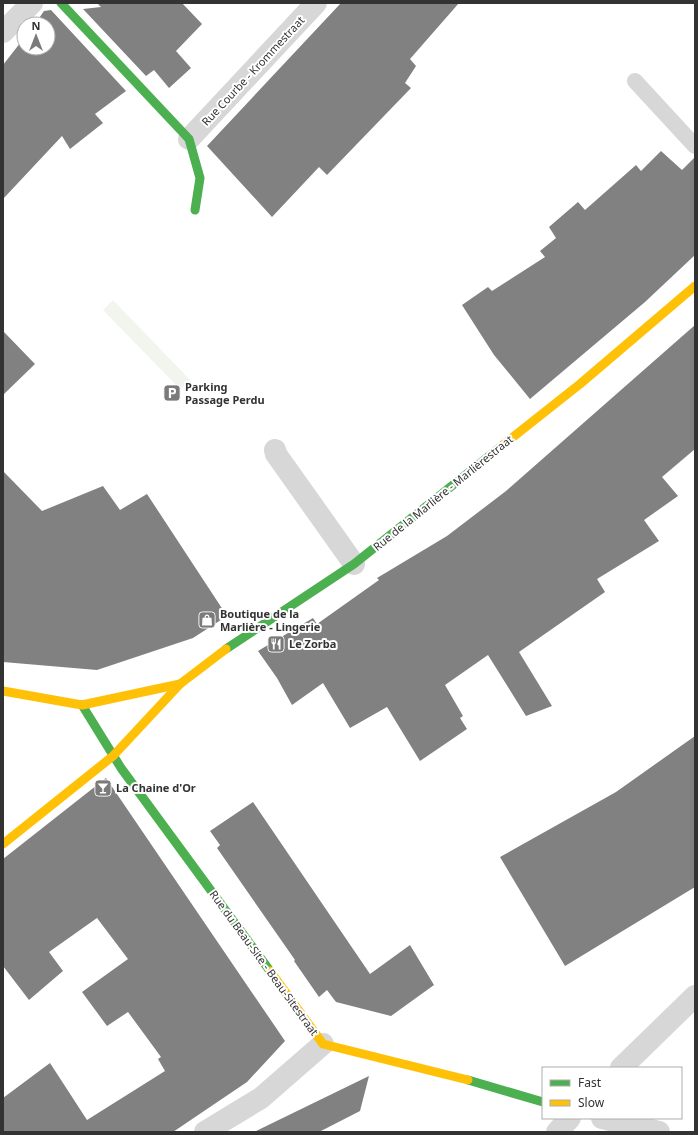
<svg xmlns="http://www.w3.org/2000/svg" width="698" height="1135" font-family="'Noto Sans',sans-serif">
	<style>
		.green { fill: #f1f5ed }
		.building { fill: #818181 }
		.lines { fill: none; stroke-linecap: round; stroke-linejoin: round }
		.lane { stroke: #d7d7d7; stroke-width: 16 }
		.street { stroke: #d7d7d7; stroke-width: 22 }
		.fast { stroke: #4caf50; stroke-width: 9 }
		.slow { stroke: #ffc107; stroke-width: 9 }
		.labels { text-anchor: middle; stroke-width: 4; stroke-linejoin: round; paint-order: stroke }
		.street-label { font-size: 11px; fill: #333; stroke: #fff }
		.poi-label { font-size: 11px; font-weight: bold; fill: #333; stroke: #fff; text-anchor: start }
	</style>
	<rect width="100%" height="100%" fill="#fff"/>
	<polygon class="green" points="113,300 190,380 180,389 103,310"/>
	<g class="building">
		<polygon points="97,3 182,3 202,24 176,51 191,68 169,88 154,70 146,76 83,9 101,7"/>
		<polygon points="341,3 459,3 410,59 416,66 405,83 411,88 327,175 319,167 272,217 207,146"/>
		<polygon points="51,10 126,91 95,114 103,123 70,149 62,136 3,199 3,65 24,38 24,48 48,48 48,24 35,24 44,11"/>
		<polygon points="661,151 682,170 695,157 695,255 645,302 530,399 494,355 462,305 488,287 492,291 545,257 540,251 556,238 549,227 578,202 585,210 636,165 641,171"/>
		<polygon points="695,325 695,449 662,477 678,496 644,520 659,541 597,579 605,592 519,652 552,706 526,716 488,655 445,685 463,716 460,718 467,729 420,761 387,707 350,728 323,683 292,705 277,678 258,651 313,618 317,624 379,580 377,578 447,536 506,491"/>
		<polygon points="3,331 35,364 3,395"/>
		<polygon points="3,471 42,511 103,486 120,510 147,494 227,616 193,638 97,670 3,662"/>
		<polygon points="695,736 695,887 565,966 500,857 616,792"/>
		<polygon points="106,778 285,1041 247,1082 173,1132 3,1132 3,1098 50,1063 87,1120 165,1071 158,1059 161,1057 128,1012 107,1026 82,992 128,959 97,918 49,952 63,971 29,1000 3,966 3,859"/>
		<polygon points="253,802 370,974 410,945 434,985 391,1016 336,1002 327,990 319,997 294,961 295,960 217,848 220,845 210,831"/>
		<polygon points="369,1076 360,1111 319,1132 254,1132"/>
	</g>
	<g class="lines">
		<polyline class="lane" points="635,81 695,146"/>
		<g class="street">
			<polyline points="3,32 32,3"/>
			<polyline points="189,139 316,3"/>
			<polyline points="275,450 276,454 354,564"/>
			<polyline points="621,1068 695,996"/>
			<polyline points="602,1118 659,1132"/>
			<polyline points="205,1132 261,1098 323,1044"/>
			<polyline points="557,1132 570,1118"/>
		</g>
		<g class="fast">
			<polyline points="61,3 189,139 200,178 195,210"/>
			<polyline points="226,649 354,564 503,445"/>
			<polyline points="82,705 121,768 270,971"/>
			<polyline points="468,1080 543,1102"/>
		</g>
		<g class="slow">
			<polyline points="503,445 580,384 695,286"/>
			<polyline points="3,691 82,705 180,684 226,649"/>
			<polyline points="3,844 113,756 180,684"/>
			<polyline points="270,971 323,1044 468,1080"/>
		</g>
	</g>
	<defs>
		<g id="parking-square" transform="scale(0.9)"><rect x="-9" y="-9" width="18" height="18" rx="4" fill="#7a7a7a" stroke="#fff"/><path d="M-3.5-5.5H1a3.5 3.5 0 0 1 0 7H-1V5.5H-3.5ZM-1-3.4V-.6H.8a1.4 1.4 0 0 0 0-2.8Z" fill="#fff"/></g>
		<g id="shop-square" transform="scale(0.9)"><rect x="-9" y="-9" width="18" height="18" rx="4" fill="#7a7a7a" stroke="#fff"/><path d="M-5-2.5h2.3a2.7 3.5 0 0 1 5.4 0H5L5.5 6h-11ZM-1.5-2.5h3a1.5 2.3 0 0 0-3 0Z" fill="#fff"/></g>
		<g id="restaurant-square" transform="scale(0.9)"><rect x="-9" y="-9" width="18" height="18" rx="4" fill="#7a7a7a" stroke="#fff"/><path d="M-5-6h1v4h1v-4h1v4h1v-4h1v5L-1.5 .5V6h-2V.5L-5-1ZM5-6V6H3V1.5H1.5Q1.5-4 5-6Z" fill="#fff"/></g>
		<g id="bar-square" transform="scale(0.9)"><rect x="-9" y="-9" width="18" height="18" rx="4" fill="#7a7a7a" stroke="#fff"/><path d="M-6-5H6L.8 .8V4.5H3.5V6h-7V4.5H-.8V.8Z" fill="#fff"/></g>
	</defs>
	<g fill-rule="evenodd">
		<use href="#parking-square" x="172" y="393"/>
		<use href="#shop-square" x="207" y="620"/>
		<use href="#restaurant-square" x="276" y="644"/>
		<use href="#bar-square" x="103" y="788"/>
	</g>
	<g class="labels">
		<g class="street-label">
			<text transform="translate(253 71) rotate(-47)" y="4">Rue Courbe - Krommestraat</text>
			<text transform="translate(443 493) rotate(-39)" y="4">Rue de la Marlière - Marlièrestraat</text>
			<text transform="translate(264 963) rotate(54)" y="4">Rue du Beau-Site - Beau-Sitestraat</text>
		</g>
		<g class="poi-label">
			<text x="185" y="391">Parking<tspan x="185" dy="13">Passage Perdu</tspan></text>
			<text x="220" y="618">Boutique de la<tspan x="220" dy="13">Marlière - Lingerie</tspan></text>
			<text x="289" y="648">Le Zorba</text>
			<text x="116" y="792">La Chaine d'Or</text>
		</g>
	</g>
	<rect width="698" height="1135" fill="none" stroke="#333333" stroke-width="8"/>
	<rect x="542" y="1067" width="140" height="52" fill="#ffffff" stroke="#adadad"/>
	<rect x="550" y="1080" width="20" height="6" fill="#4caf50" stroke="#adadad"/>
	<text x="578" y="1087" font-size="12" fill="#333333">Fast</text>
	<rect x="550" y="1100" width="20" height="6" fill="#ffc107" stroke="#adadad"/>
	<text x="578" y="1107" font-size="12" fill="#333333">Slow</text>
	<g transform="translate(36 36)"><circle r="19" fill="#ffffff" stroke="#adadad"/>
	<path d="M0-3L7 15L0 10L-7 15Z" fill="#7a7a7a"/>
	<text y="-6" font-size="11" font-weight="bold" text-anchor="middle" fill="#333333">N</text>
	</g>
</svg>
